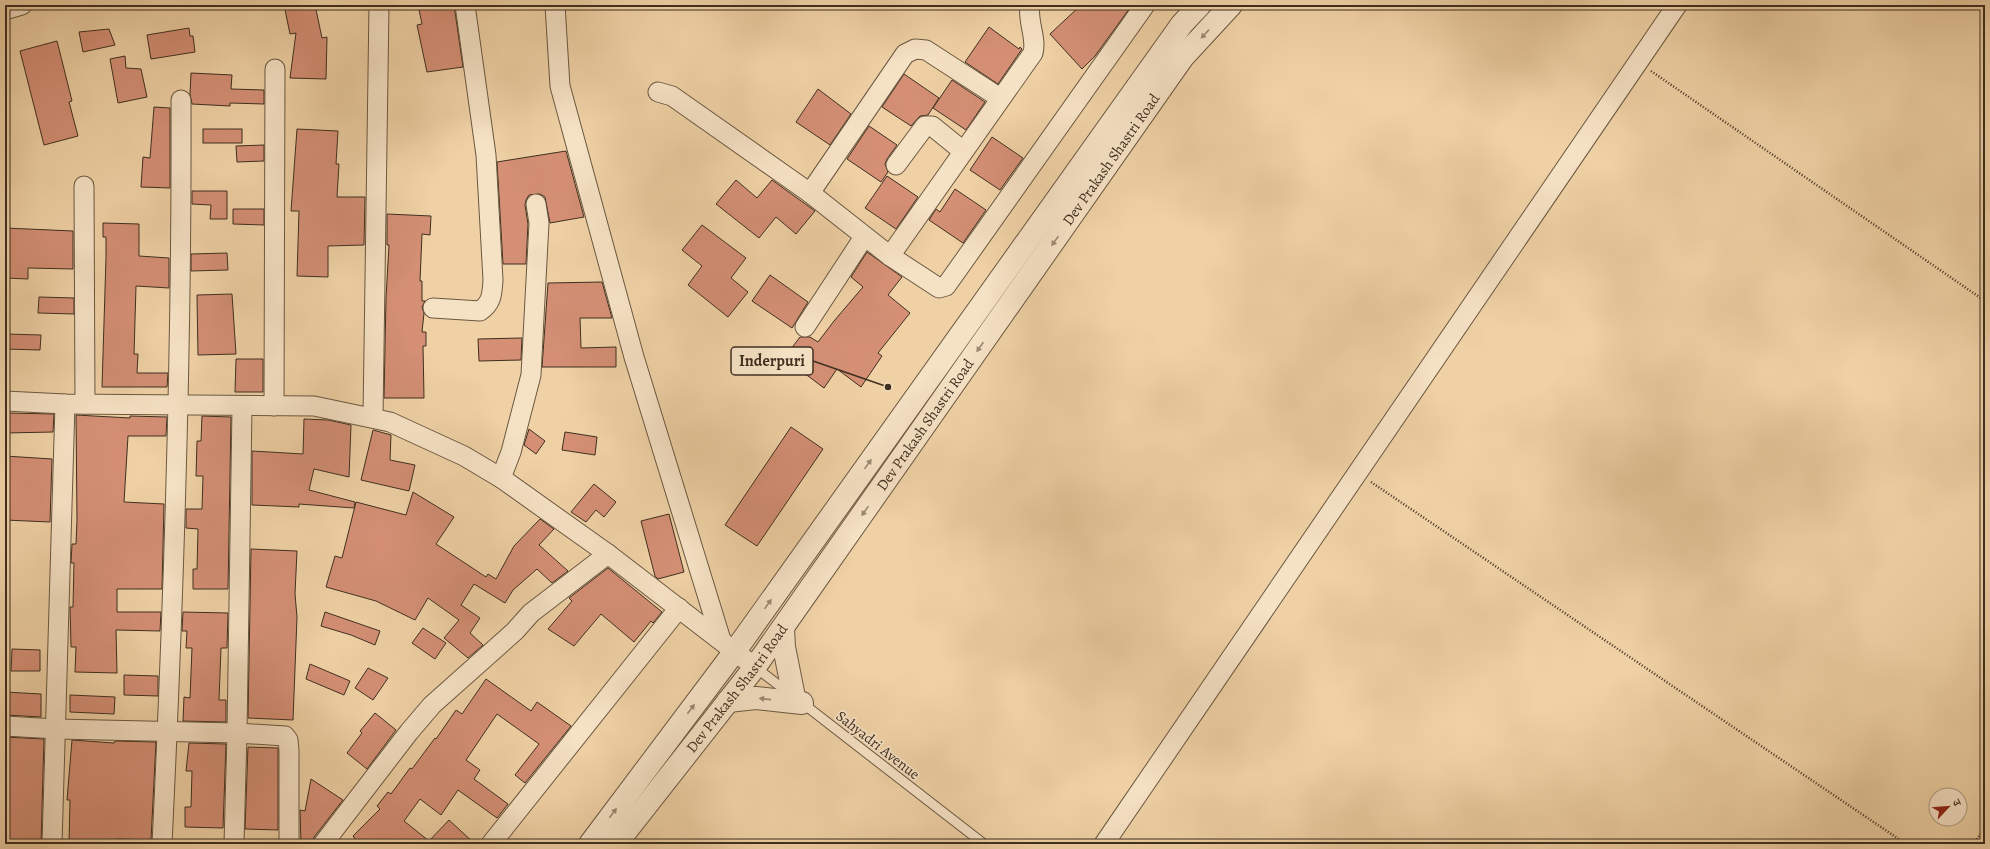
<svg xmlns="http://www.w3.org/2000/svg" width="1990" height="849" font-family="Alegreya,'Noto Serif Devanagari',serif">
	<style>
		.building { fill: #d48f75; stroke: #3f2f20 }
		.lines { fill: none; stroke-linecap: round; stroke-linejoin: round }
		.service-casing { stroke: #6b5841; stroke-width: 11 }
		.minor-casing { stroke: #6b5841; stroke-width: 21 }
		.tertiary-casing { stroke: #6b5841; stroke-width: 24 }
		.path { stroke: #3f2f20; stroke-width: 2.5; stroke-dasharray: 1 2; stroke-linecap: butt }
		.service { stroke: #f5e1c4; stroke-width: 9 }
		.minor { stroke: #f5e1c4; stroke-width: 19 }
		.tertiary { stroke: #f5e1c4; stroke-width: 22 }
		.oneway { fill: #9a8872 }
		.labels { text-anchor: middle; stroke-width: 3.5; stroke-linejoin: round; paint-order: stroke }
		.street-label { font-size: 15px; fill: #3f2f20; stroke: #f5e1c4 }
		.leader { fill: none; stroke: #3f2f20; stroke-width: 1.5 }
		.callout-dot { fill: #3f2f20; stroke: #f5e1c4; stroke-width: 1.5 }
		.callout { fill: #f5e1c4; stroke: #3f2f20; stroke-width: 1.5 }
		.callout-label { font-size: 16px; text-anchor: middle; font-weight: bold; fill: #3f2f20 }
	</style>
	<rect width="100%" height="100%" fill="#efd1a5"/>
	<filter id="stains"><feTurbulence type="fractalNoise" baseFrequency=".005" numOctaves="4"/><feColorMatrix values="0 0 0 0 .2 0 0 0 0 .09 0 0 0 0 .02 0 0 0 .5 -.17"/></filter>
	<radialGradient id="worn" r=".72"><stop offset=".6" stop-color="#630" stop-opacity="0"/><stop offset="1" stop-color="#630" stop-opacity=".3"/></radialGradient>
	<g class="building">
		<polygon points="284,5 315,5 322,38 327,37 326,79 290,78 296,33 290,34"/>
		<polygon points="418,5 454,5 463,67 427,72 417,25 422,24"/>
		<polygon points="1081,5 1132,5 1095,56 1082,69 1050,34"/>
		<polygon points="989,27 1019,49 1020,47 1022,49 998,84 965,62"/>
		<polygon points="189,28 190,36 193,36 195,52 151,59 147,35"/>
		<polygon points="109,29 115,45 83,52 79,32"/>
		<polygon points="57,41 72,101 69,102 78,136 44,145 20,51"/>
		<polygon points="125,56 126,68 141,69 147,97 118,103 110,59"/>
		<polygon points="191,73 232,75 231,89 264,90 264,104 230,103 230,106 192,104 190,94"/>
		<polygon points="904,74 939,98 928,115 920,116 911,126 882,107"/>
		<polygon points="952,80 985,102 966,130 933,108"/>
		<polygon points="818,89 851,114 830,145 796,122"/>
		<polygon points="154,107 170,108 170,188 141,187 143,157 150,158"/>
		<polygon points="869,126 897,145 887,159 885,164 888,172 881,182 847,159"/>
		<rect x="203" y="129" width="39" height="14"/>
		<polygon points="297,129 338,131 336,164 339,164 337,197 365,197 364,245 328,246 328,277 297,276 299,211 291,211"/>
		<polygon points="992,137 1023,158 1000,190 970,170"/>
		<polygon points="264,145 264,161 237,162 236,146"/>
		<polygon points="566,151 584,217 550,223 545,197 540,194 529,195 526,200 525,205 528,224 526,264 503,264 497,162"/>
		<polygon points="887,176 918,197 896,229 865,208"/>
		<polygon points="736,180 757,198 772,180 815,211 796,234 776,217 759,238 716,204"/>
		<polygon points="955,189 986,210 963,243 929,220 936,209 940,212"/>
		<polygon points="192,191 227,191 227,219 210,219 211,205 192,204"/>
		<polygon points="233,209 264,209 264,225 233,224"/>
		<polygon points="387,214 431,216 430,235 422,234 420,281 422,281 422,301 425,301 422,307 424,313 422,332 426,332 426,346 423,346 424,398 384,398 386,298 389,245 387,245"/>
		<polygon points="103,223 139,224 139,256 169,258 169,288 136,286 134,354 138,354 137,373 168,373 167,387 102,387 106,258 106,237 103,237"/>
		<polygon points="702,225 746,258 731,278 748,292 728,317 688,285 702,266 682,250"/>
		<polygon points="5,228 73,231 73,269 28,268 28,279 5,278"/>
		<polygon points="867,252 902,277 888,295 910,313 878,353 882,356 861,387 837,369 824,388 784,358 800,337 810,337 818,342 834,321 863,287 851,277"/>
		<polygon points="227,253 228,270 191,271 191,254"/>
		<polygon points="770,275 808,302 792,328 752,301"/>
		<polygon points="602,282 612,318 580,318 581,348 616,347 616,367 542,367 548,283"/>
		<polygon points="232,294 236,354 198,355 197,295"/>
		<polygon points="39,297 74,298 74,314 38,313"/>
		<polygon points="5,334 41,335 40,350 5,349"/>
		<polygon points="522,338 521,360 479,361 478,339"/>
		<polygon points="236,359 263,359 263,392 235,392"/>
		<polygon points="5,413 54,414 53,432 5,433"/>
		<polygon points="76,415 130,418 130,416 167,417 166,436 128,436 124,502 164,504 162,589 117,589 117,612 161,612 160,631 116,630 117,673 75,672 76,647 71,647 70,607 73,607 74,563 71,563 72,544 76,544 77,520"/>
		<polygon points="202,416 231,417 228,589 193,589 193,569 197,569 198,529 186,528 186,509 202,509 203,476 196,476 197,441 201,441"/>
		<polygon points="304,419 328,420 351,425 349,477 314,469 309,490 355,502 354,508 299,504 299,507 252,505 252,451 303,454"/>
		<polygon points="791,427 823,449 757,546 725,525"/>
		<polygon points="529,429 545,441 536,454 524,445"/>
		<polygon points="373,430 391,435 390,460 415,465 409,491 361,480"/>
		<polygon points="565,432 597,437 595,455 562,450"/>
		<polygon points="5,456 52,459 50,522 5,520 7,474 5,474"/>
		<polygon points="594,484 616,502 604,517 596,510 586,522 571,512"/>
		<polygon points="413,492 454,517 436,544 486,577 488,574 496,579 514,546 540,519 554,529 539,545 568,571 552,583 537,569 513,590 505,603 474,584 461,605 480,618 470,633 483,645 468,658 444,638 459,620 428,598 415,620 376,601 326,587 335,556 342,558 356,502 406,515"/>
		<polygon points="669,514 684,572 658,579 655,576 641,521"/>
		<polygon points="251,549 297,551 295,594 297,617 293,720 248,718"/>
		<polygon points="608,568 662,612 653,623 651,621 634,642 601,614 574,646 548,629 572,601 569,598"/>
		<polygon points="183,612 228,613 227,648 221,648 219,700 226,700 226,722 183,721 184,697 190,698 192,648 186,648 187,631 182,631"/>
		<polygon points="325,612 380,631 375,645 351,635 321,626"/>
		<polygon points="423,628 446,643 435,659 412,643"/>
		<polygon points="12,649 40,650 40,671 11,671"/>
		<polygon points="310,664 350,681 344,695 306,679"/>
		<polygon points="368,668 388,678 373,700 355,688"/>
		<polygon points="124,675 158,676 158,696 124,695"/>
		<polygon points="486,679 531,711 537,702 571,726 525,783 515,775 539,744 497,714 466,760 480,770 474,779 508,804 497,818 458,790 441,815 420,799 404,821 429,841 449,820 475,844 359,844 353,836 380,809 377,806 388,792 391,794 410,768 412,769 435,738 436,739 456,710 462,714"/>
		<polygon points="5,692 41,694 41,717 6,715"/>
		<polygon points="70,695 115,697 114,714 70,712"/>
		<polygon points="375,713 396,730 367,769 347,753 362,733 360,731"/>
		<polygon points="5,737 44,739 41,844 5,844"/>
		<polygon points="72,740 114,743 115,741 156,742 151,840 117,839 116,844 69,844 70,800 67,800"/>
		<polygon points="189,743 226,744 223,828 185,827 185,807 191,807 192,771 186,771"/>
		<polygon points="248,747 278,748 278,830 245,829"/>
		<polygon points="311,779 343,800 314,837 312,844 301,844 300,810 305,811"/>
	</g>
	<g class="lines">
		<g class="service-casing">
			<g id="service">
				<polyline points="755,667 789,693"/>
				<polyline points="801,702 984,844"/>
			</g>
		</g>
		<g class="minor-casing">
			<g id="minor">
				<polyline points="555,5 560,86 634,357 721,640"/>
				<path d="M 1030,5 C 1027,21 1037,38 1033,53 L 890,256 L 939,288 L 946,286 L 1145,5"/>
				<polyline points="5,10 22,5"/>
				<polyline points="658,92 672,96 810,193"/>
				<polyline points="896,165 925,126 932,126 963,151"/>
				<polyline points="84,186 85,404"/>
				<polyline points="890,256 810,193 905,54 915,49 926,50 1000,98"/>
				<path d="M 433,308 L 480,311 C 492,303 492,294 493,280 L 486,155 L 465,5"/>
				<polyline points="805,327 864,237"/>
				<polyline points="5,401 65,404 314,406 390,422 464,456 501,478 608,554 755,667"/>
				<polyline points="274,406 275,69"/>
				<polyline points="373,417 379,5"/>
				<polyline points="501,478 511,452 531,375 539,223 536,204"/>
				<polyline points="5,726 56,729 237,733 285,736 288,740 289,750 289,844"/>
				<polyline points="52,844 65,404"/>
				<path d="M 162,844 C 174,596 182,348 181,100"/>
				<polyline points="234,844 237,733 242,407"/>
				<polyline points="323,844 409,732 432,705 515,631 531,613 608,554"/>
				<polyline points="491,844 679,608"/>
				<polyline points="1104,844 1677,5"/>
			</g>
		</g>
		<g class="tertiary-casing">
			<g id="tertiary">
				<polyline points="783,628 784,647 794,697"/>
				<polyline points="728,701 756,698 802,703"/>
				<polyline points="590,844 735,651 1182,24 1200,5"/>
				<path id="s1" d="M 616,844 L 755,667 L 1183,57 L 1231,5"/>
			</g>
		</g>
		<g class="path">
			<polyline points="1651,71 1985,301"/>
			<polyline points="1371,482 1906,844"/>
			<polyline points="1973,844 1985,828"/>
		</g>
		<use href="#service" class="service"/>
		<use href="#minor" class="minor"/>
		<use href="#tertiary" class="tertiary"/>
	</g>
	<defs><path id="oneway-solid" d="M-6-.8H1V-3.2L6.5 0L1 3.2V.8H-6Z"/></defs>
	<g class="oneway">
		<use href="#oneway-solid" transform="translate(1205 34) rotate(133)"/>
		<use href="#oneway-solid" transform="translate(1055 241) rotate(125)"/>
		<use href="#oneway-solid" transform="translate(980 347) rotate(125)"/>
		<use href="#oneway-solid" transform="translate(868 464) rotate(-55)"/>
		<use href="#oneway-solid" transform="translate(865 511) rotate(125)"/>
		<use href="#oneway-solid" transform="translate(768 604) rotate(-55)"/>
		<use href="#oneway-solid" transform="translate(765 699) rotate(-174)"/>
		<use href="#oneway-solid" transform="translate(691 709) rotate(-53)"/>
		<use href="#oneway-solid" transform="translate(613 813) rotate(-53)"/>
	</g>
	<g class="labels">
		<g class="street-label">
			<text dy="5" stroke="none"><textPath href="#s1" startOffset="845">Dev Prakash Shastri Road</textPath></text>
			<text dy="5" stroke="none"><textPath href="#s1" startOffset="521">Dev Prakash Shastri Road</textPath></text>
			<text dy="5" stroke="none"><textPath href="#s1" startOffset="197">Dev Prakash Shastri Road</textPath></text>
			<text transform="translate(878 745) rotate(38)" y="5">Sahyadri Avenue</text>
		</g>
	</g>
	<path class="leader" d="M888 387L813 361"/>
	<circle class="callout-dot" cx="888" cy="387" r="4"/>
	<rect class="callout" x="731" y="347" width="82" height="28" rx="4"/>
	<g class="callout-label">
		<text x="772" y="366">Inderpuri</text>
	</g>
	<rect width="1990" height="849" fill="none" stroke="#efd1a5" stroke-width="20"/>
	<rect x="6" y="6" width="1978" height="837" fill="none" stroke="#3f2f20" stroke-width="2"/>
	<rect x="10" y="10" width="1970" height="829" fill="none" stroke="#3f2f20"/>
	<g transform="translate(1948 807) rotate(64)"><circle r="19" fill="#f5e1c4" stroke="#ac9a82"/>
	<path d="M0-3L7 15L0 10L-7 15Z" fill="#8f2418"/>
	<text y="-6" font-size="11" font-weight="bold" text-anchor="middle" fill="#3f2f20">उ</text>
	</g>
	<rect width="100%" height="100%" filter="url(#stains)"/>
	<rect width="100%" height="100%" fill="url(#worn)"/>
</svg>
